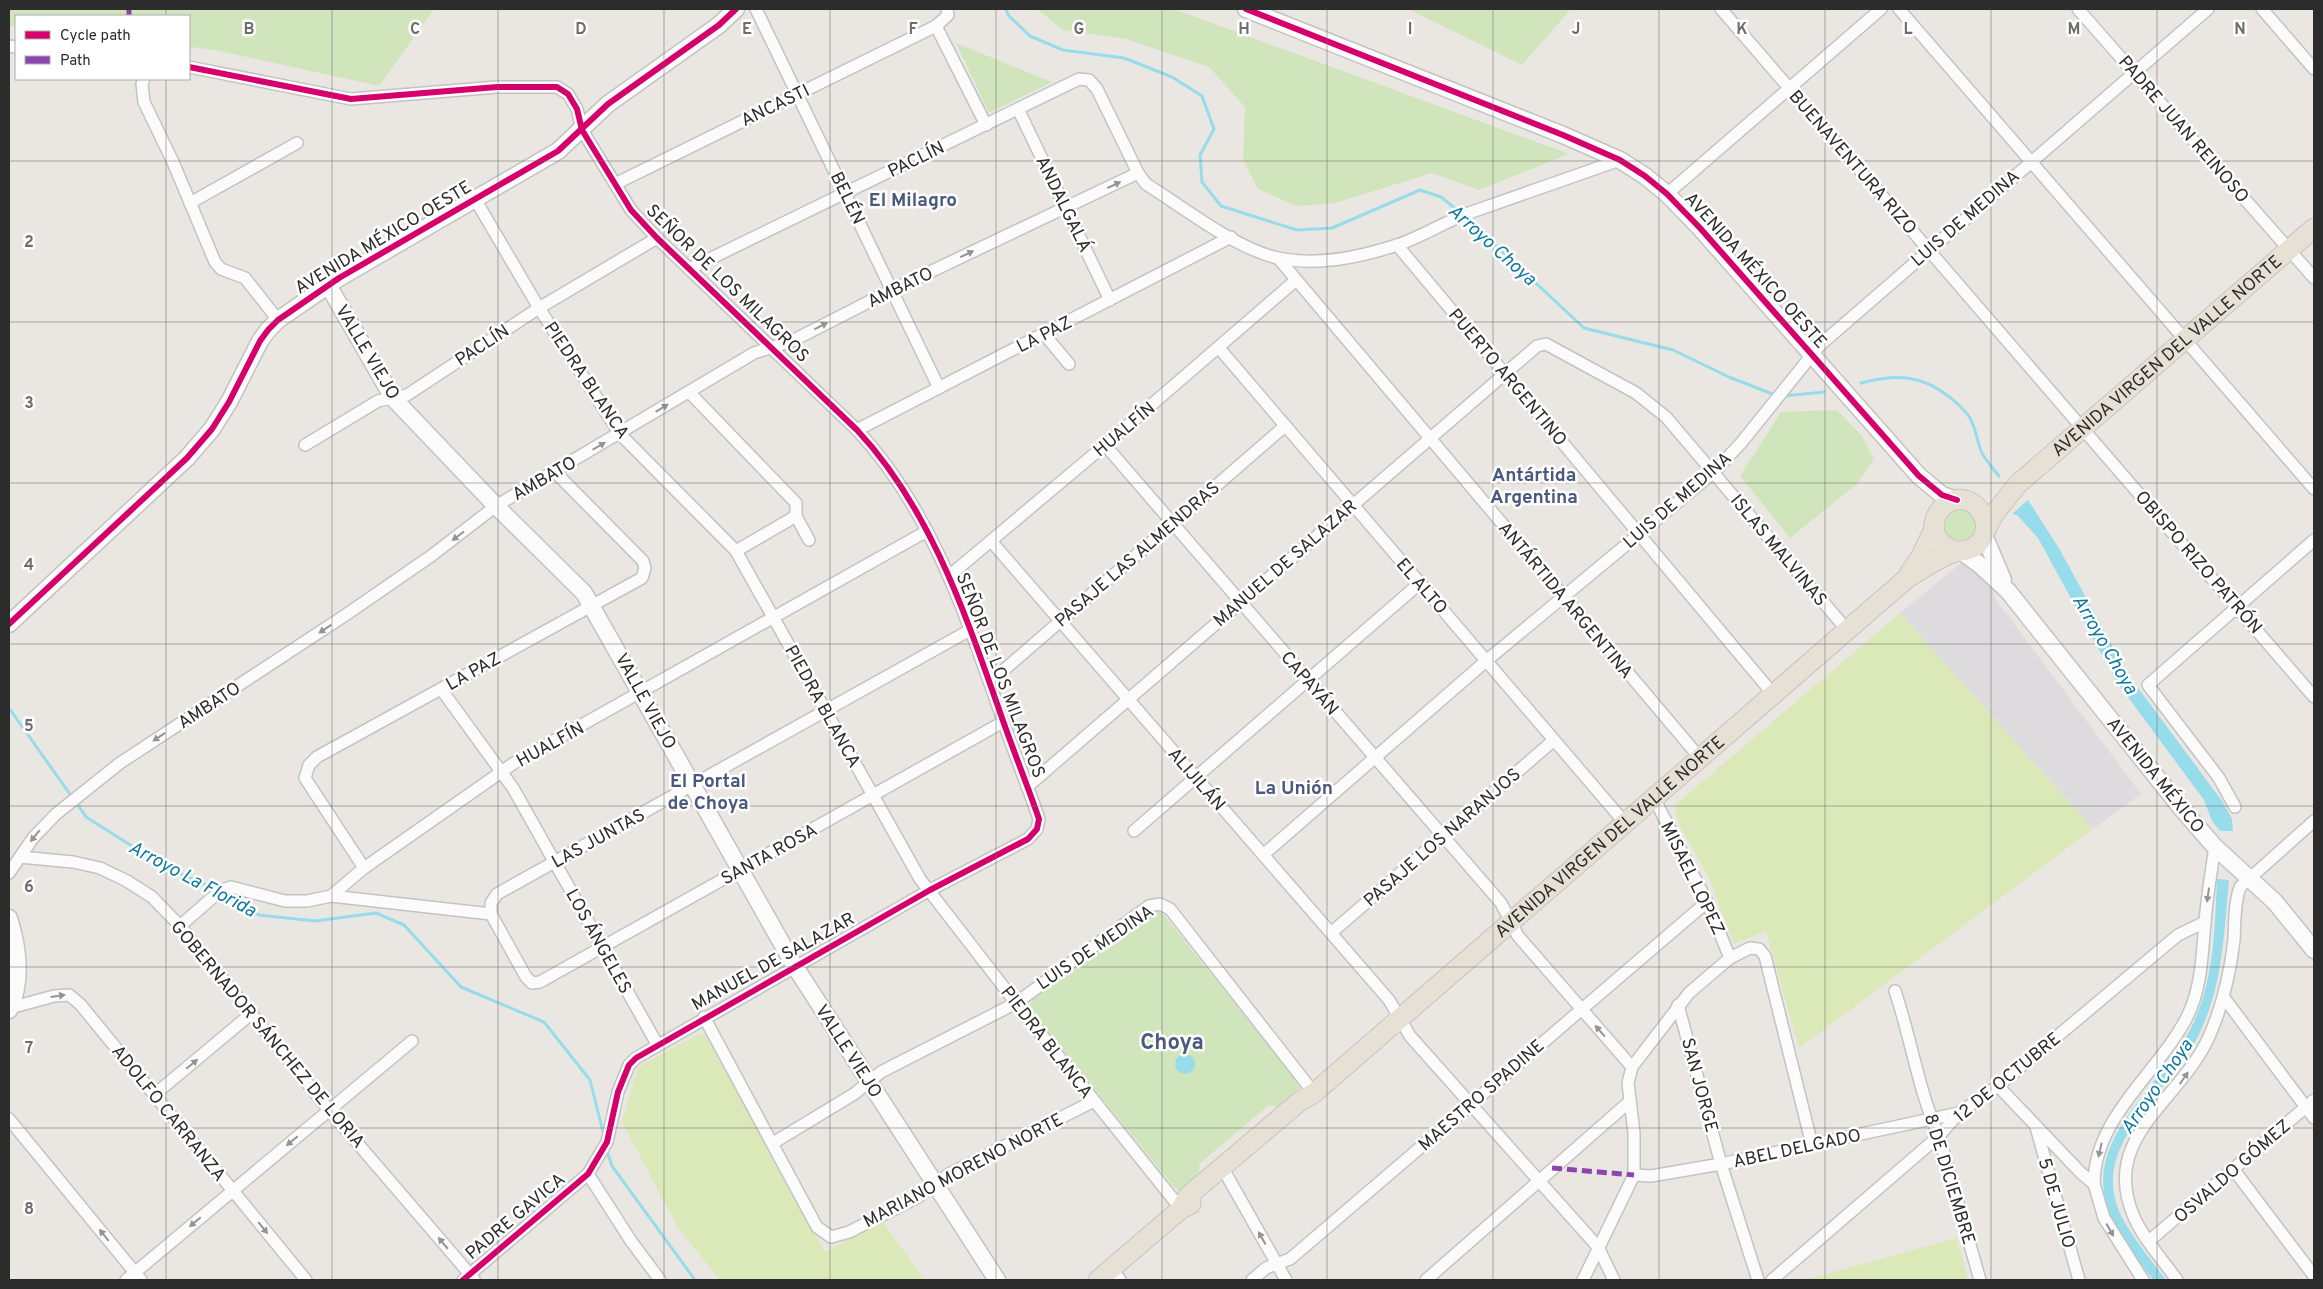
<svg xmlns="http://www.w3.org/2000/svg" width="2323" height="1289" font-family="Overpass,sans-serif">
	<style>
		.industrial { fill: #dedbde }
		.green { fill: #d0e5bc }
		.pitch { fill: #dbe9b9 }
		.water { fill: #97dceb }
		.lines { fill: none; stroke-linecap: round; stroke-linejoin: round }
		.stream { stroke: #97dceb; stroke-width: 3 }
		.street-casing { stroke: #c4c3c3; stroke-width: 14 }
		.secondary-casing { stroke: #c4c3c3; stroke-width: 19 }
		.primary-casing { stroke: #c6c4c2; stroke-width: 21 }
		.street { stroke: #fcfbfb; stroke-width: 11 }
		.secondary { stroke: #fcfbfb; stroke-width: 16 }
		.primary { stroke: #e7e1d5; stroke-width: 19 }
		.quiet { stroke: #8e44ad; stroke-width: 5; stroke-dasharray: 10 5; stroke-linecap: butt }
		.cycleway-casing { stroke: #fff; stroke-width: 9 }
		.cycleway { stroke: #d6006c; stroke-width: 6 }
		.oneway { fill: #949494 }
		.grid { fill: none; stroke: #6e6d6c; stroke-width: 1; stroke-opacity: 0.55 }
		.labels { text-anchor: middle; stroke-width: 5; stroke-linejoin: round; paint-order: stroke }
		.street-label { font-size: 18px; fill: #2c2c2c; stroke: #fff }
		.neighbourhood-label { font-size: 19px; font-weight: bold; fill: #4c597e; stroke: #fff }
		.water-label { font-size: 19px; font-style: italic; fill: #0e799f; stroke: #fff }
		.district-label { font-size: 22px; font-weight: bold; fill: #4c597e; stroke: #fff }
		.grid-label { font-size: 16px; text-anchor: middle; font-weight: bold; fill: #6e6d6c; stroke: #fff; stroke-width: 5; stroke-linejoin: round; paint-order: stroke }
	</style>
	<rect width="100%" height="100%" fill="#eae6e2"/>
	<polygon class="industrial" points="1966,559 1972,563 1994,591 1994,597 2141,794 2093,829 1900,613"/>
	<g class="green">
		<polygon points="9,9 434,9 379,86 215,50 189,47 189,16 16,16 16,27 9,26"/>
		<polygon points="1037,9 1174,9 1569,154 1479,190 1432,173 1335,203 1296,206 1258,189 1243,159 1245,107 1209,67 1126,39 1063,30"/>
		<polygon points="1408,9 1571,9 1522,65"/>
		<polygon points="956,43 1052,82 989,113"/>
		<polygon points="1837,410 1861,435 1874,459 1857,484 1790,538 1740,476 1781,412"/>
		<circle cx="1960" cy="526" r="16"/>
		<polygon points="1158,911 1164,915 1297,1081 1300,1088 1280,1108 1269,1105 1199,1164 1200,1177 1188,1188 1179,1190 1174,1187 1032,1012 1030,1005 1033,999 1152,913"/>
	</g>
	<g class="pitch">
		<polygon points="1900,613 2093,829 1799,1048 1766,931 1734,944 1708,876 1679,824 1674,806"/>
		<polygon points="699,1034 705,1035 825,1252 882,1221 925,1280 720,1280 677,1226 622,1122 638,1067"/>
		<polygon points="1957,1238 1968,1280 1804,1280"/>
	</g>
	<g class="water">
		<polygon points="2028,500 2060,550 2127,673 2222,801 2232,819 2233,831 2220,831 2212,821 2204,800 2116,681 2038,538 2017,515 2012,514"/>
		<path d="M 2217,879 L 2229,880 C 2224,932 2223,984 2200,1032 C 2172,1093 2082,1146 2124,1221 C 2136,1242 2152,1261 2166,1280 L 2153,1280 C 2140,1262 2124,1244 2114,1224 C 2073,1142 2160,1092 2191,1028 C 2214,983 2215,929 2217,879 Z"/>
		<circle cx="1185" cy="1064" r="10"/>
	</g>
	<g class="lines">
		<g class="stream">
			<polyline points="1006,9 1008,15 1030,36 1063,50 1124,58 1172,77 1202,96 1214,129 1200,155 1202,182 1221,206 1297,230 1332,228 1420,190 1441,197 1461,213"/>
			<polyline points="1465,217 1584,328 1673,350 1729,377 1775,395"/>
			<path d="M 1861,383 C 1897,374 1922,374 1952,399 C 1959,405 1965,410 1970,418 C 1976,429 1977,440 1981,451 C 1985,460 1993,468 1999,476"/>
			<polyline points="1784,396 1824,392"/>
			<polyline points="9,708 72,797"/>
			<polyline points="76,802 86,817 167,868 218,890"/>
			<polyline points="223,893 259,915 315,921 376,913 404,925 461,987 544,1022 590,1080 603,1132"/>
			<polyline points="608,1154 612,1166 695,1280"/>
		</g>
		<g class="street-casing">
			<g id="street">
				<polyline points="756,9 939,388"/>
				<polyline points="1721,9 2314,697"/>
				<polyline points="1899,9 2314,489"/>
				<polyline points="2078,9 2314,278"/>
				<polyline points="2262,9 2314,69"/>
				<polyline points="936,26 986,125"/>
				<polyline points="9,46 16,47"/>
				<path d="M 189,67 L 351,99 L 497,87 L 557,87 L 568,94 L 577,109 L 582,130 L 631,210 L 657,238 L 857,430 C 931,509 966,616 1001,715 C 1013,750 1027,784 1039,819 L 1037,829 L 1028,839 L 930,890 L 636,1058 L 629,1065 L 618,1092 L 607,1142 L 588,1174 L 463,1280"/>
				<polyline points="144,79 142,84 144,102 173,162 215,262 221,269 245,278 278,320"/>
				<polyline points="1018,109 1110,300"/>
				<polyline points="615,184 936,26 948,15 947,9"/>
				<polyline points="1667,194 1881,9"/>
				<polyline points="475,199 539,308 620,434 736,551 920,879 1016,1003 1181,1209"/>
				<polyline points="190,203 297,143"/>
				<polyline points="1397,245 1773,694"/>
				<polyline points="1278,258 1700,758"/>
				<path d="M 689,269 L 1079,79 L 1089,80 L 1097,89 L 1138,173 L 1146,184 C 1183,207 1236,249 1278,258 C 1316,266 1361,257 1397,245 C 1421,237 1443,223 1466,214 C 1517,196 1569,178 1620,160"/>
				<polyline points="1044,334 1069,364"/>
				<polyline points="1219,348 1625,823"/>
				<polyline points="689,392 796,503 796,516 809,540"/>
				<polyline points="857,430 1231,237"/>
				<polyline points="305,445 378,401 407,395 539,308 657,238"/>
				<polyline points="1105,445 1501,903 1518,936 1632,1067"/>
				<polyline points="991,541 1389,1000 1410,1036 1598,1247 1614,1280"/>
				<polyline points="736,551 796,516"/>
				<polyline points="949,576 1105,445 1296,280"/>
				<polyline points="970,630 497,894 491,903 491,914 526,977 532,983 540,982 1003,722"/>
				<polyline points="990,682 1285,426"/>
				<polyline points="441,689 513,788 657,1044"/>
				<polyline points="1027,787 1537,346 1546,344 1636,393 1666,417 1847,630"/>
				<polyline points="1654,798 1707,902 1730,958"/>
				<polyline points="2235,807 2219,778 2148,685 2314,540"/>
				<polyline points="1134,831 1420,583"/>
				<polyline points="1263,855 1486,661 1714,472 1741,443 1820,345 2208,9"/>
				<polyline points="20,857 73,862 100,868 127,881 152,897 180,926 329,1110 474,1279"/>
				<polyline points="364,868 305,778 309,765 317,757 642,578 645,568 643,561 555,472"/>
				<polyline points="9,873 33,838 56,814 120,763 347,614 431,556 496,506 754,353 792,341 892,290 1138,173"/>
				<polyline points="331,896 491,914"/>
				<polyline points="180,926 220,891 231,887 285,901 307,901 331,896 364,868 514,763 927,531"/>
				<polyline points="1331,933 1554,740"/>
				<path d="M 1895,991 C 1911,1038 1919,1093 1939,1136 L 1980,1280"/>
				<polyline points="2225,999 2314,1118"/>
				<polyline points="1678,1005 1721,1164 1758,1280"/>
				<polyline points="10,1008 54,996 69,995 80,1004 306,1280"/>
				<polyline points="704,1017 817,1227 831,1237 849,1232 918,1197 949,1174 1094,1101"/>
				<polyline points="1998,1086 2081,1173 2094,1184 2104,1218 2143,1280"/>
				<polyline points="154,1095 252,1013"/>
				<polyline points="9,1119 141,1280"/>
				<polyline points="2036,1127 2079,1280"/>
				<polyline points="773,1143 854,1094 881,1072 1016,1003 1149,906 1160,904 1170,909 1314,1093"/>
				<polyline points="1222,1167 1286,1280"/>
				<polyline points="2234,1170 2314,1276"/>
				<polyline points="588,1174 631,1241 660,1280"/>
				<polyline points="1634,1175 1651,1176 1721,1164 1959,1113"/>
				<path d="M 2094,1184 C 2094,1116 2160,1072 2188,1015 C 2202,986 2202,953 2205,922 C 2207,897 2211,872 2215,847"/>
				<polyline points="2149,1241 2314,1100"/>
				<polyline points="1112,1268 1120,1280"/>
				<polyline points="126,1280 412,1041"/>
				<polyline points="1252,1280 1266,1268 1290,1259 1707,902"/>
				<polyline points="1426,1280 1629,1102"/>
				<polyline points="1583,1280 1634,1175 1634,1133 1628,1083 1632,1067 1689,993 1730,958 1750,948 1759,949 1765,956 1812,1145"/>
				<polyline points="1772,1280 1939,1136 1959,1113 1998,1086 2178,935 2205,922"/>
				<path d="M 2177,1280 C 2163,1260 2144,1240 2134,1217 C 2098,1135 2184,1100 2211,1032 C 2224,1001 2230,974 2234,940 C 2235,923 2234,904 2240,887 L 2314,821"/>
			</g>
		</g>
		<g class="secondary-casing">
			<g id="secondary">
				<polyline points="1246,9 1563,135 1620,160 1645,176 1667,194 1700,228 1919,476 1942,495 1957,500"/>
				<polyline points="328,285 393,398 496,506 584,593 794,965 997,1280"/>
				<polyline points="1984,535 2003,580"/>
				<polyline points="1962,552 1980,565 2008,591 2182,809 2215,847 2275,902 2314,950"/>
				<polyline points="9,624 187,458 212,429 229,402 260,341 268,330 278,320 339,278 558,151 608,104 719,25 736,9"/>
				<path d="M 9,918 C 18,947 23,981 9,1010"/>
			</g>
		</g>
		<g class="primary-casing">
			<g id="primary">
				<path id="s1" d="M 1985,531 L 1994,514 L 2018,484 L 2314,228"/>
				<polyline points="1909,574 1921,556 1934,529"/>
				<path id="s2" d="M 1181,1209 L 1188,1196 L 1299,1102 L 1314,1093 L 1905,580 C 1920,570 1935,560 1952,553 C 1959,550 1967,552 1974,547 C 1979,544 1983,538 1985,532 C 1987,523 1984,513 1977,507 C 1948,479 1909,536 1956,551"/>
				<polyline points="1098,1280 1181,1209 1191,1204"/>
			</g>
		</g>
		<use href="#street" class="street"/>
		<use href="#secondary" class="secondary"/>
		<use href="#primary" class="primary"/>
		<g class="quiet">
			<polyline points="129,9 129,16"/>
			<polyline points="1552,1168 1634,1175"/>
		</g>
		<g class="cycleway-casing">
			<g id="cycleway">
				<polyline points="1246,9 1563,135 1620,160 1645,176 1667,194 1700,228 1919,476 1942,495 1957,500"/>
				<path d="M 189,67 L 351,99 L 497,87 L 557,87 L 568,94 L 577,109 L 582,130 L 631,210 L 657,238 L 857,430 C 931,509 966,616 1001,715 C 1013,750 1027,784 1039,819 L 1037,829 L 1028,839 L 930,890 L 636,1058 L 629,1065 L 618,1092 L 607,1142 L 588,1174 L 463,1280"/>
				<polyline points="9,624 187,458 212,429 229,402 260,341 268,330 278,320 339,278 558,151 608,104 719,25 736,9"/>
			</g>
		</g>
		<use href="#cycleway" class="cycleway"/>
	</g>
	<defs><path id="oneway-solid" d="M-6-.8H1V-3.2L6.5 0L1 3.2V.8H-6Z" transform="scale(1.25)"/></defs>
	<g class="oneway">
		<use href="#oneway-solid" transform="translate(1114 185) rotate(-25)"/>
		<use href="#oneway-solid" transform="translate(967 254) rotate(-25)"/>
		<use href="#oneway-solid" transform="translate(821 326) rotate(-27)"/>
		<use href="#oneway-solid" transform="translate(662 408) rotate(-31)"/>
		<use href="#oneway-solid" transform="translate(599 446) rotate(-30)"/>
		<use href="#oneway-solid" transform="translate(458 536) rotate(143)"/>
		<use href="#oneway-solid" transform="translate(325 629) rotate(147)"/>
		<use href="#oneway-solid" transform="translate(159 737) rotate(147)"/>
		<use href="#oneway-solid" transform="translate(35 836) rotate(129)"/>
		<use href="#oneway-solid" transform="translate(2208 895) rotate(98)"/>
		<use href="#oneway-solid" transform="translate(58 996) rotate(-8)"/>
		<use href="#oneway-solid" transform="translate(1600 1031) rotate(-131)"/>
		<use href="#oneway-solid" transform="translate(192 1064) rotate(-40)"/>
		<use href="#oneway-solid" transform="translate(2184 1078) rotate(-55)"/>
		<use href="#oneway-solid" transform="translate(292 1141) rotate(140)"/>
		<use href="#oneway-solid" transform="translate(2100 1150) rotate(103)"/>
		<use href="#oneway-solid" transform="translate(195 1222) rotate(140)"/>
		<use href="#oneway-solid" transform="translate(263 1228) rotate(51)"/>
		<use href="#oneway-solid" transform="translate(2110 1230) rotate(61)"/>
		<use href="#oneway-solid" transform="translate(104 1235) rotate(-129)"/>
		<use href="#oneway-solid" transform="translate(1262 1238) rotate(-119)"/>
		<use href="#oneway-solid" transform="translate(443 1243) rotate(-130)"/>
	</g>
	<path class="grid" d="M 166,9 L 166,16M 332,9 L 332,1280M 498,9 L 498,1280M 664,9 L 664,1280M 830,9 L 830,1280M 996,9 L 996,1280M 1162,9 L 1162,1280M 1327,9 L 1327,1280M 1493,9 L 1493,1280M 1659,9 L 1659,1280M 1825,9 L 1825,1280M 1991,9 L 1991,1280M 2157,9 L 2157,1280M 166,79 L 166,1280M 9,161 L 2314,161M 9,322 L 2314,322M 9,483 L 2314,483M 9,644 L 2314,644M 9,806 L 2314,806M 9,967 L 2314,967M 9,1128 L 2314,1128"/>
	<g class="labels">
		<g class="street-label">
			<text transform="translate(775 105) rotate(-26)" y="6">ANCASTI</text>
			<text transform="translate(2184 129) rotate(49)" y="6">PADRE JUAN REINOSO</text>
			<text transform="translate(916 159) rotate(-26)" y="6">PACLÍN</text>
			<text transform="translate(1853 162) rotate(49)" y="6">BUENAVENTURA RIZO</text>
			<text transform="translate(848 198) rotate(64)" y="6">BELÉN</text>
			<text transform="translate(1064 204) rotate(64)" y="6">ANDALGALÁ</text>
			<text transform="translate(1965 218) rotate(-41)" y="6">LUIS DE MEDINA</text>
			<text transform="translate(383 237) rotate(-31)" y="6">AVENIDA MÉXICO OESTE</text>
			<text transform="translate(1756 270) rotate(48)" y="6">AVENIDA MÉXICO OESTE</text>
			<text transform="translate(728 283) rotate(44)" y="6">SEÑOR DE LOS MILAGROS</text>
			<text transform="translate(900 287) rotate(-26)" y="6">AMBATO</text>
			<text transform="translate(1044 334) rotate(-27)" y="6">LA PAZ</text>
			<text transform="translate(482 345) rotate(-33)" y="6">PACLÍN</text>
			<text transform="translate(368 352) rotate(59)" y="6">VALLE VIEJO</text>
			<text dy="6" stroke="none"><textPath href="#s1" startOffset="254">AVENIDA VIRGEN DEL VALLE NORTE</textPath></text>
			<text transform="translate(1508 377) rotate(50)" y="6">PUERTO ARGENTINO</text>
			<text transform="translate(587 380) rotate(56)" y="6">PIEDRA BLANCA</text>
			<text transform="translate(1124 429) rotate(-40)" y="6">HUALFÍN</text>
			<text transform="translate(544 478) rotate(-30)" y="6">AMBATO</text>
			<text transform="translate(1677 500) rotate(-41)" y="6">LUIS DE MEDINA</text>
			<text transform="translate(1779 550) rotate(50)" y="6">ISLAS MALVINAS</text>
			<text transform="translate(1137 554) rotate(-41)" y="6">PASAJE LAS ALMENDRAS</text>
			<text transform="translate(2199 562) rotate(49)" y="6">OBISPO RIZO PATRÓN</text>
			<text transform="translate(1285 563) rotate(-41)" y="6">MANUEL DE SALAZAR</text>
			<text transform="translate(1422 586) rotate(49)" y="6">EL ALTO</text>
			<text transform="translate(1566 600) rotate(50)" y="6">ANTÁRTIDA ARGENTINA</text>
			<text transform="translate(473 671) rotate(-29)" y="6">LA PAZ</text>
			<text transform="translate(1001 675) rotate(69)" y="6">SEÑOR DE LOS MILAGROS</text>
			<text transform="translate(1310 683) rotate(49)" y="6">CAPAYÁN</text>
			<text transform="translate(646 701) rotate(61)" y="6">VALLE VIEJO</text>
			<text transform="translate(209 705) rotate(-33)" y="6">AMBATO</text>
			<text transform="translate(823 706) rotate(61)" y="6">PIEDRA BLANCA</text>
			<text transform="translate(550 744) rotate(-29)" y="6">HUALFÍN</text>
			<text transform="translate(2156 775) rotate(51)" y="6">AVENIDA MÉXICO</text>
			<text transform="translate(1197 779) rotate(49)" y="6">ALIJILÁN</text>
			<text dy="6" stroke="none"><textPath href="#s2" startOffset="569">AVENIDA VIRGEN DEL VALLE NORTE</textPath></text>
			<text transform="translate(1442 837) rotate(-41)" y="6">PASAJE LOS NARANJOS</text>
			<text transform="translate(598 838) rotate(-29)" y="6">LAS JUNTAS</text>
			<text transform="translate(769 854) rotate(-29)" y="6">SANTA ROSA</text>
			<text transform="translate(1693 878) rotate(64)" y="6">MISAEL LOPEZ</text>
			<text transform="translate(599 941) rotate(61)" y="6">LOS ÁNGELES</text>
			<text transform="translate(1095 947) rotate(-34)" y="6">LUIS DE MEDINA</text>
			<text transform="translate(773 961) rotate(-29)" y="6">MANUEL DE SALAZAR</text>
			<text transform="translate(268 1034) rotate(50)" y="6">GOBERNADOR SÁNCHEZ DE LORIA</text>
			<text transform="translate(1047 1042) rotate(52)" y="6">PIEDRA BLANCA</text>
			<text transform="translate(849 1051) rotate(57)" y="6">VALLE VIEJO</text>
			<text transform="translate(2007 1077) rotate(-39)" y="6">12 DE OCTUBRE</text>
			<text transform="translate(1700 1085) rotate(75)" y="6">SAN JORGE</text>
			<text transform="translate(1481 1095) rotate(-41)" y="6">MAESTRO SPADINE</text>
			<text transform="translate(169 1113) rotate(51)" y="6">ADOLFO CARRANZA</text>
			<text transform="translate(1797 1148) rotate(-12)" y="6">ABEL DELGADO</text>
			<text transform="translate(963 1170) rotate(-28)" y="6">MARIANO MORENO NORTE</text>
			<text transform="translate(2232 1171) rotate(-41)" y="6">OSVALDO GÓMEZ</text>
			<text transform="translate(1950 1179) rotate(73)" y="6">8 DE DICIEMBRE</text>
			<text transform="translate(2057 1203) rotate(74)" y="6">5 DE JULIO</text>
			<text transform="translate(515 1216) rotate(-40)" y="6">PADRE GAVICA</text>
		</g>
		<g class="neighbourhood-label">
			<text x="913" y="206">El Milagro</text>
			<text x="1534" y="481">Antártida<tspan x="1534" dy="22">Argentina</tspan></text>
			<text x="708" y="787">El Portal<tspan x="708" dy="22">de Choya</tspan></text>
			<text x="1294" y="794">La Unión</text>
		</g>
		<g class="water-label">
			<text transform="translate(1493 244) rotate(42)" y="7">Arroyo Choya</text>
			<text transform="translate(2106 644) rotate(60)" y="7">Arroyo Choya</text>
			<text transform="translate(193 878) rotate(28)" y="7">Arroyo La Florida</text>
			<text transform="translate(2156 1086) rotate(-55)" y="7">Arroyo Choya</text>
		</g>
		<g class="district-label">
			<text x="1172" y="1049">Choya</text>
		</g>
	</g>
	<g class="grid-label">
		<text x="249" y="34">B</text>
		<text x="415" y="34">C</text>
		<text x="581" y="34">D</text>
		<text x="747" y="34">E</text>
		<text x="913" y="34">F</text>
		<text x="1079" y="34">G</text>
		<text x="1244" y="34">H</text>
		<text x="1410" y="34">I</text>
		<text x="1576" y="34">J</text>
		<text x="1742" y="34">K</text>
		<text x="1908" y="34">L</text>
		<text x="2074" y="34">M</text>
		<text x="2240" y="34">N</text>
		<text x="29" y="247">2</text>
		<text x="29" y="408">3</text>
		<text x="29" y="570">4</text>
		<text x="29" y="731">5</text>
		<text x="29" y="892">6</text>
		<text x="29" y="1053">7</text>
		<text x="29" y="1214">8</text>
	</g>
	<rect width="2323" height="1289" fill="none" stroke="#2c2c2c" stroke-width="20"/>
	<rect x="15" y="15" width="175" height="65" fill="#ffffff" stroke="#ababab"/>
	<rect x="25" y="31" width="25" height="8" fill="#d6006c" stroke="#ababab"/>
	<text x="60" y="40" font-size="15" fill="#2c2c2c">Cycle path</text>
	<rect x="25" y="56" width="25" height="8" fill="#8e44ad" stroke="#ababab"/>
	<text x="60" y="65" font-size="15" fill="#2c2c2c">Path</text>
</svg>
